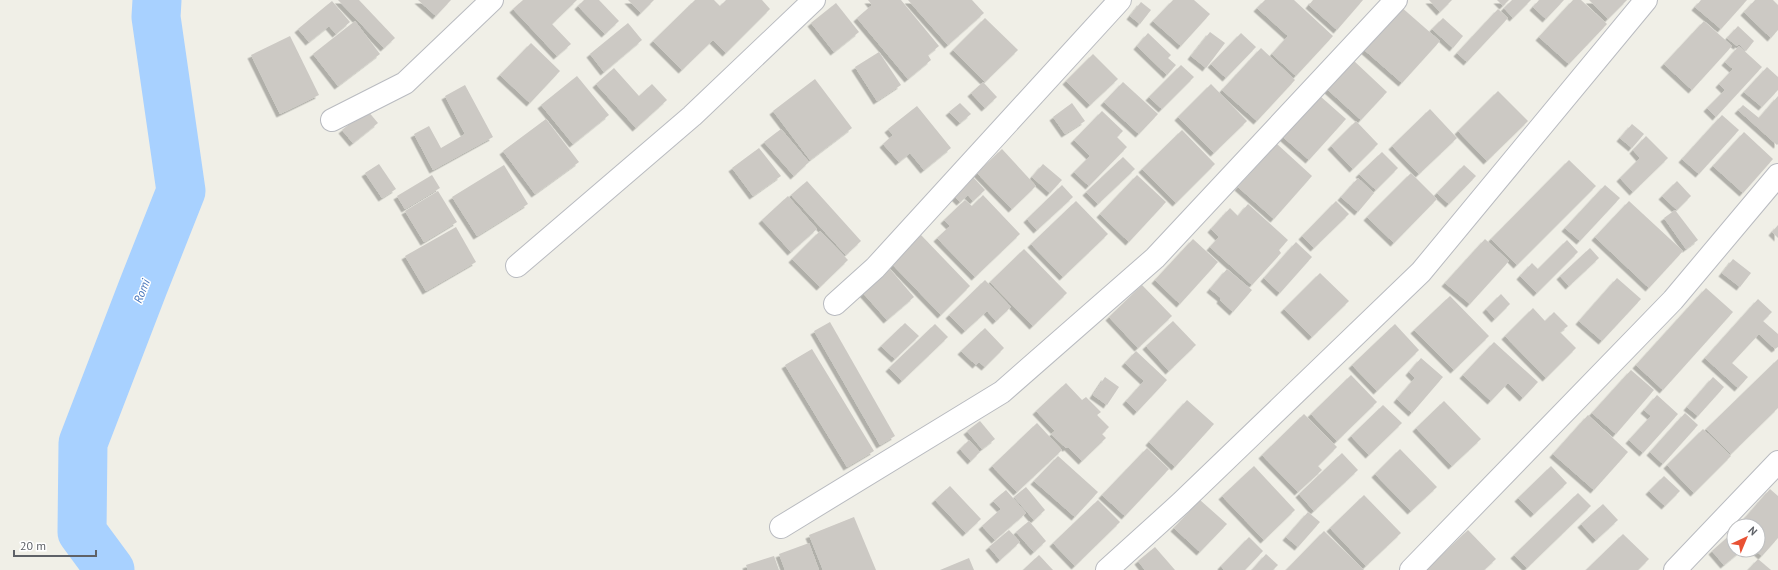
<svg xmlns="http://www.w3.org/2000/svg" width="1778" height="570" font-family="'PT Sans',sans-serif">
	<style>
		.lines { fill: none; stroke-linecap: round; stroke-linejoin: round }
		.river { stroke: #a8d1ff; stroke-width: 49 }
		.building { fill: #ccc9c4; filter: url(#shadow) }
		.minor-casing { stroke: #b9bbc0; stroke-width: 24 }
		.minor { stroke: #fff; stroke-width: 22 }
		.labels { text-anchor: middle; stroke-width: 3; stroke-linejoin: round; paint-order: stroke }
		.water-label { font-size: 12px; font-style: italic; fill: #4675bb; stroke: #fff }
	</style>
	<defs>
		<filter id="shadow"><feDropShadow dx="-3.5" dy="3.5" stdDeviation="0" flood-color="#0004"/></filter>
	</defs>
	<rect width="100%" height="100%" fill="#f0efe7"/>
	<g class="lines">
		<polyline class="river" points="110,570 82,532 83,443 143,287 181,191 156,17 157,0"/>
	</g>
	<g class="building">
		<polygon points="338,0 359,0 395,38 384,48"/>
		<polygon points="418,0 451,0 436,16"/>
		<polygon points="523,0 577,0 552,24 571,44 557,56 513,9"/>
		<polygon points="584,0 599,0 619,21 605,34 578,6"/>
		<polygon points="628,0 654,0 641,13"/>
		<polygon points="695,0 714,0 720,6 726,0 762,0 770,9 726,53 713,40 682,70 653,41"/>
		<polygon points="868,0 901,0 939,46 928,55 931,60 908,79 857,18 872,5"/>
		<polygon points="908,0 972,0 984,13 948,45"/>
		<polygon points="1173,0 1194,0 1210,14 1181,46 1153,21"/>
		<polygon points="1265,0 1294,0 1333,36 1296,76 1272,54 1288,36 1257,8"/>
		<polygon points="1313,0 1363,0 1337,30 1309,5"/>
		<polygon points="1429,0 1452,0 1440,12"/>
		<polygon points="1497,0 1509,0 1503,6"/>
		<polygon points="1512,0 1531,0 1513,18 1504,8"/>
		<polygon points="1539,0 1564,0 1546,19 1533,7"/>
		<polygon points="1573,0 1581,0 1607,24 1569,64 1539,37"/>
		<polygon points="1589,0 1627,0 1608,19"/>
		<polygon points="1701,0 1747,0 1721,29 1695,7"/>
		<polygon points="1755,0 1773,0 1778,5 1778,30 1771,38 1744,12"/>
		<polygon points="332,1 350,22 336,34 329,26 309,42 298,29"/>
		<polygon points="1141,2 1151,10 1140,24 1130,16"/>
		<polygon points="836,3 859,32 834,52 811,23"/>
		<polygon points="1400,6 1440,41 1402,83 1362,48"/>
		<polygon points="1498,9 1508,18 1467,62 1457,53"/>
		<polygon points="985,18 1018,50 985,82 953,50"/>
		<polygon points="1443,18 1463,36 1453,48 1432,29"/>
		<polygon points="355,21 380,54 338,86 313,54"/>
		<polygon points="1704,21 1732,46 1692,90 1664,64"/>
		<polygon points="628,23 642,40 604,72 590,54"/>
		<polygon points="1738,26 1754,41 1746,51 1739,44 1737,46 1727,38"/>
		<polygon points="1210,32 1225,43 1206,68 1191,56"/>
		<polygon points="1148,33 1171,55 1168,58 1176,65 1167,75 1137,46"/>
		<polygon points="1241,33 1256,47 1226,78 1211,64"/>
		<polygon points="290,36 319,95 280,114 251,55"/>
		<polygon points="531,43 560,71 530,103 500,75"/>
		<polygon points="1739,46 1762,67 1716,117 1707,108 1725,90 1719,84 1733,69 1725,62"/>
		<polygon points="1261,48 1295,80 1257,121 1222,90"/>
		<polygon points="879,52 901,85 877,101 855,67"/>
		<polygon points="1093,54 1118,79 1090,105 1066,81"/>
		<polygon points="1353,60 1387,92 1361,120 1327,89"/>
		<polygon points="1181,65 1194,77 1162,109 1149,97"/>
		<polygon points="1767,67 1778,77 1778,90 1762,107 1744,92"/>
		<polygon points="614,68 639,96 652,84 667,100 636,128 596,84"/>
		<polygon points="577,76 609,115 573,144 541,105"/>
		<polygon points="815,79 852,128 810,160 773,111"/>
		<polygon points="983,82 997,97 985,108 971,93"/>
		<polygon points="1123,82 1158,114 1139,134 1104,102"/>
		<polygon points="1211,84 1247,121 1214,153 1178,117"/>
		<polygon points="465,85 493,137 433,170 414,134 429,126 441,148 465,134 445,96"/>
		<polygon points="1498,91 1528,121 1487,161 1458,131"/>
		<polygon points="1320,96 1346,119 1309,160 1283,137"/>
		<polygon points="1778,96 1778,144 1777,145 1738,110 1743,105 1759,118"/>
		<polygon points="960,103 971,114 960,123 949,112"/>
		<polygon points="1072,103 1085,121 1065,134 1053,117"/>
		<polygon points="917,106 951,148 924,170 910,153 899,162 883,144 893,135 888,129"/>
		<polygon points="1430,109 1457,138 1419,174 1392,146"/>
		<polygon points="367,110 378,123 353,143 342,130"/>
		<polygon points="1102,111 1123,131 1117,137 1127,147 1089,186 1074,172 1090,156 1074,140"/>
		<polygon points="1722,115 1739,130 1699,174 1682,159"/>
		<polygon points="546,119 579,162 535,194 503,151"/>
		<polygon points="1356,121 1378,144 1353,169 1331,146"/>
		<polygon points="1632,124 1644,134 1632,148 1620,138"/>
		<polygon points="781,129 809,162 794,176 764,142"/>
		<polygon points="1182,130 1215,164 1176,203 1142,169"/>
		<polygon points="1744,132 1773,159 1743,193 1713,166"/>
		<polygon points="1646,136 1668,158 1633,192 1620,178 1640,158 1633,150"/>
		<polygon points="1277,144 1312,176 1274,219 1238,187"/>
		<polygon points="759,148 781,176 753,196 732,168"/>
		<polygon points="1002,149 1036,186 1012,209 977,173"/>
		<polygon points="1382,152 1398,168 1376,190 1359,174"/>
		<polygon points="1123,157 1135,169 1098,204 1086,192"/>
		<polygon points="1569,160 1596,186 1517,265 1491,239"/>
		<polygon points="379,164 396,189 382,198 365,173"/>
		<polygon points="1043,164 1062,180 1050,193 1032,177"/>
		<polygon points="504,165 528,204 477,236 452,197"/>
		<polygon points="1464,165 1476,176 1449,204 1437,193"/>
		<polygon points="1411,173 1437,199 1394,243 1367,217"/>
		<polygon points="432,175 440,188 405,209 397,196"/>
		<polygon points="971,175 985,190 973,201 968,195 960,202 952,194"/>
		<polygon points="1137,175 1166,202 1129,242 1100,214"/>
		<polygon points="1358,178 1374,193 1358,212 1341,197"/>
		<polygon points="807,181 861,241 846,255 791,195"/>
		<polygon points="1677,181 1691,196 1677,210 1662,196"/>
		<polygon points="1062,185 1073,197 1037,230 1027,219"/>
		<polygon points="1605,185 1620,198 1580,241 1565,228"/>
		<polygon points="438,191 457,222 424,242 405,211"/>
		<polygon points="983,195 1020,234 975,277 937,238 950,226 944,220 965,200 972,206"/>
		<polygon points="788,196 817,229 791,252 762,220"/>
		<polygon points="1076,201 1108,234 1063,277 1031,244"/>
		<polygon points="1336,201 1349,214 1314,248 1302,236"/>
		<polygon points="1629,201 1683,251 1649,288 1595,237"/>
		<polygon points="1248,204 1288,240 1279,250 1281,253 1252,285 1210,247 1219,237 1211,229 1230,208 1238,216"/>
		<polygon points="1675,210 1698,240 1686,249 1664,218"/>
		<polygon points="1778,225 1778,238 1772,232"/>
		<polygon points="456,227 476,262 426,291 405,256"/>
		<polygon points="820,231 848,260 820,287 792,259"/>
		<polygon points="921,235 970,286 941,315 891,263"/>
		<polygon points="1193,239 1218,262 1180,304 1155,280"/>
		<polygon points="1485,239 1509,261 1470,304 1445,283"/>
		<polygon points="1567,240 1578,252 1537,293 1520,276 1532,263 1538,269"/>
		<polygon points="1296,242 1312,257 1280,293 1264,278"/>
		<polygon points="1590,248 1599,258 1569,286 1560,276"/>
		<polygon points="1024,249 1067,293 1033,326 990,282"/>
		<polygon points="1733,259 1751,273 1740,287 1722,273"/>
		<polygon points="890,269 914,297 887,320 863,293"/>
		<polygon points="1227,269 1252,290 1233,312 1220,300 1221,298 1210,289"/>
		<polygon points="1320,273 1349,301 1312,337 1284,309"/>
		<polygon points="1617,278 1641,299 1602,341 1579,321"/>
		<polygon points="985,280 1011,307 996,321 987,311 965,331 949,315"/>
		<polygon points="1142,285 1172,316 1138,348 1109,317"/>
		<polygon points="1706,288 1733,312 1663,390 1636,365"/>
		<polygon points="1501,294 1510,304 1495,319 1486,309"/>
		<polygon points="1450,296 1489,336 1454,370 1414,330"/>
		<polygon points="1758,299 1772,312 1763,321 1778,334 1778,347 1775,349 1759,334 1732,363 1748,377 1738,388 1705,358"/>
		<polygon points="1533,308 1545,321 1554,312 1568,326 1560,332 1576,348 1546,378 1505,336"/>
		<polygon points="1173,321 1196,345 1169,371 1146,346"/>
		<polygon points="830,322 895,436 880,445 814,331"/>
		<polygon points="905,323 919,336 895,359 881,346"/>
		<polygon points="935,324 948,337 902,381 889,368"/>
		<polygon points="1395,324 1419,350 1377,391 1352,365"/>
		<polygon points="985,328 1004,348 985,367 979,362 976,365 961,351"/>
		<polygon points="1494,342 1538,382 1523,398 1508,383 1491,401 1463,375"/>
		<polygon points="812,349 874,451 847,467 785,365"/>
		<polygon points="1136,351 1167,380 1137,412 1126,401 1144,381 1125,363"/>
		<polygon points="1421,358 1443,377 1412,413 1397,399 1415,378 1409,372"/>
		<polygon points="1778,359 1778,408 1731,454 1706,429"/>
		<polygon points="1631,370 1654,390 1616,434 1592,413"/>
		<polygon points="1351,375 1377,402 1337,441 1311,414"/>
		<polygon points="1105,377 1119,387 1107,405 1093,395"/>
		<polygon points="1713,377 1724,387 1698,416 1687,407"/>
		<polygon points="1066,383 1082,400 1086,397 1101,412 1097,415 1109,427 1102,434 1106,438 1082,461 1068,447 1066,448 1051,434 1055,431 1036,411"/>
		<polygon points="1657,395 1678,414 1643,453 1629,440 1651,416 1644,410"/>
		<polygon points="1187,400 1214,424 1175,467 1149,442"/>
		<polygon points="1444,401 1481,439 1452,466 1416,428"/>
		<polygon points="1383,405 1402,423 1369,455 1351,436"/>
		<polygon points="1685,413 1698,425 1663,464 1650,452"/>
		<polygon points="1304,414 1337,447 1318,466 1322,470 1298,492 1262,455"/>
		<polygon points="1588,415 1628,452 1594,490 1553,454"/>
		<polygon points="980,421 995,439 982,449 967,431"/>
		<polygon points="1037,423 1062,450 1017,492 992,466"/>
		<polygon points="1703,429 1731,456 1694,493 1667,465"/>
		<polygon points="969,440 980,452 971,461 960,449"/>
		<polygon points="1147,448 1169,469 1125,516 1102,495"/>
		<polygon points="1400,449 1437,487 1411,511 1375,474"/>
		<polygon points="1342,453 1358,470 1314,511 1299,494"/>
		<polygon points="1058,456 1098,492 1075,517 1034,481"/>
		<polygon points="1254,466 1295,510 1264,540 1222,496"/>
		<polygon points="1551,466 1567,483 1534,514 1518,498"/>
		<polygon points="1664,476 1680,491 1665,506 1649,491"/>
		<polygon points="950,486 981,519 966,533 935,500"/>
		<polygon points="1026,487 1045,510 1034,520 1014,497"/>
		<polygon points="1770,489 1778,496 1778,538 1762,556 1755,550 1758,550 1758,526 1738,526"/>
		<polygon points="1006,490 1026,513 995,540 982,526 1001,509 993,501"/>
		<polygon points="1578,493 1591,506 1527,568 1514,555"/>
		<polygon points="1364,495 1401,533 1366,566 1330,528"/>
		<polygon points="1098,500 1120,522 1075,566 1053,543"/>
		<polygon points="1200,500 1227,524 1200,552 1174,528"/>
		<polygon points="1603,504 1618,520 1596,540 1581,524"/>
		<polygon points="1308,512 1320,522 1298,547 1286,537"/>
		<polygon points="854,517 876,570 823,570 809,535"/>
		<polygon points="1029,521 1046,541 1034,552 1016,532"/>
		<polygon points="1009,530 1020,542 1000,560 989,547"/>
		<polygon points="1468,530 1496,559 1484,570 1426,570"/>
		<polygon points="1324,531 1364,570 1286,570"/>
		<polygon points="1623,534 1649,559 1638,570 1586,570"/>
		<polygon points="1730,535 1734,540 1734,550 1742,550 1724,565 1712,551"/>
		<polygon points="1249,537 1263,551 1245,570 1224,570 1221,566"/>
		<polygon points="809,543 819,570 785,570 779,554"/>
		<polygon points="1155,547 1175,570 1145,570 1138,561"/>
		<polygon points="1266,554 1278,565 1273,570 1252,570"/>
		<polygon points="1039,555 1053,570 1023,570"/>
		<polygon points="774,556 779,570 748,570 746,565"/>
		<polygon points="969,558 974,570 940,570"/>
		<polygon points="1758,559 1771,570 1748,570"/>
	</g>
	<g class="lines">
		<g class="minor-casing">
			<g id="minor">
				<polyline points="332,120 405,83 492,0"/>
				<polyline points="517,266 692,116 814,0"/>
				<polyline points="835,304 875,268 1120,0"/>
				<polyline points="781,527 1002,392 1155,258 1396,0"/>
				<polyline points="1107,570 1181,503 1421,272 1646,0"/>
				<polyline points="1411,570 1673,300 1778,175"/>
				<polyline points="1675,570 1778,462"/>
			</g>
		</g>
		<use href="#minor" class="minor"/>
	</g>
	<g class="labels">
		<g class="water-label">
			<text transform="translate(142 291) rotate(-69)" y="4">Romi</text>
		</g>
	</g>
	<g transform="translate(1746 538) rotate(44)"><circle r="19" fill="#ffffff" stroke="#bfc0c2"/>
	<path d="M0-3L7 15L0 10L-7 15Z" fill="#e95133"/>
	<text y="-6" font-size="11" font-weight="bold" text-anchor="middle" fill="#5e6167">N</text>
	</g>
	<path d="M14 550v6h82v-6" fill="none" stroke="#5e6167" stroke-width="2"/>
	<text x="20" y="550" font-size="12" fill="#5e6167" stroke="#ffffff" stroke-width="3" paint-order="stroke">20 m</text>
</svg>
